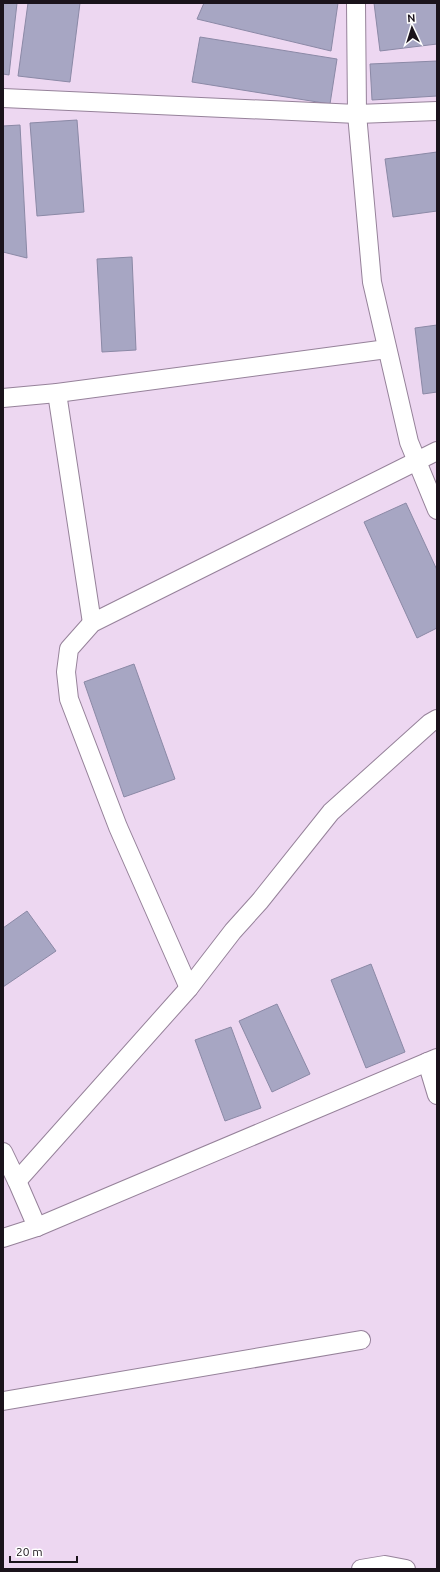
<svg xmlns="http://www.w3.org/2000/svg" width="440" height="1572" font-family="Ubuntu,sans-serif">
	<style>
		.building { fill: #a7a6c3; stroke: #8b89a6 }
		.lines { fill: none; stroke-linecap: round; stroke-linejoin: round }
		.minor-casing { stroke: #96829a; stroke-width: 20 }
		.minor { stroke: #fff; stroke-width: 18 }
	</style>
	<rect width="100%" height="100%" fill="#edd7f1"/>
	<g class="building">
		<polygon points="3,3 17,3 9,75 3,74"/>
		<polygon points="28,3 80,3 70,82 18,76"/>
		<polygon points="204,3 338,3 331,51 197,19"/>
		<polygon points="374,3 437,3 437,44 380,51"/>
		<polygon points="200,37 337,59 330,104 192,82"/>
		<polygon points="437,61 437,96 372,100 370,64"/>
		<polygon points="77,120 84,212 37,216 30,123"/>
		<polygon points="20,125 27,258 3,252 3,126"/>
		<polygon points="437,152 437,211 393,217 385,159"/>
		<polygon points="132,257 136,350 102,352 97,259"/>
		<polygon points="437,325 437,392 423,394 415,328"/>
		<polygon points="406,503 437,570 437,628 417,638 364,522"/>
		<polygon points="134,664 175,779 124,797 84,682"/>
		<polygon points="27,911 56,951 3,987 3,928"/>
		<polygon points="371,964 405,1052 366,1068 331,980"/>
		<polygon points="277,1004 310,1074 272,1092 239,1021"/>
		<polygon points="231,1027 261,1108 225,1121 195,1040"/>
	</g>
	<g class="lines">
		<g class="minor-casing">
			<g id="minor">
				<polyline points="356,3 357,114 372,282 409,442 437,510"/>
				<polyline points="3,98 357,114 437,111"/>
				<polyline points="57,393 92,623"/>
				<polyline points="3,398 57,393 387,349"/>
				<polyline points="189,988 118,827 69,699 66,672 69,649 92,623 437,451"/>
				<polyline points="427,1062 437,1095"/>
				<polyline points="3,1152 17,1181 37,1227"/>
				<polyline points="17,1181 189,988 233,931 260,901 331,812 430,723 437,719"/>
				<polyline points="3,1238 37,1227 437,1058"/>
				<polyline points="3,1401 361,1340"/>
				<polyline points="361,1569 385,1565 406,1569"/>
			</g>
		</g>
		<use href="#minor" class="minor"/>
	</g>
	<rect width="440" height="1572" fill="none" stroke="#1a131b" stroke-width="8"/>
	<g transform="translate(412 28) rotate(356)" stroke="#ffffff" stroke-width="3" paint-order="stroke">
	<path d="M0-3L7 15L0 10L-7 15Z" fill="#1a131b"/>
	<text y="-6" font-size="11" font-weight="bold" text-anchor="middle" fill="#1a131b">N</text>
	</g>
	<path d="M10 1556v6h67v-6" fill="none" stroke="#1a131b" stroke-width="2"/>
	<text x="16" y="1556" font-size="12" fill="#1a131b" stroke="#ffffff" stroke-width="3" paint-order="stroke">20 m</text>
</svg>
